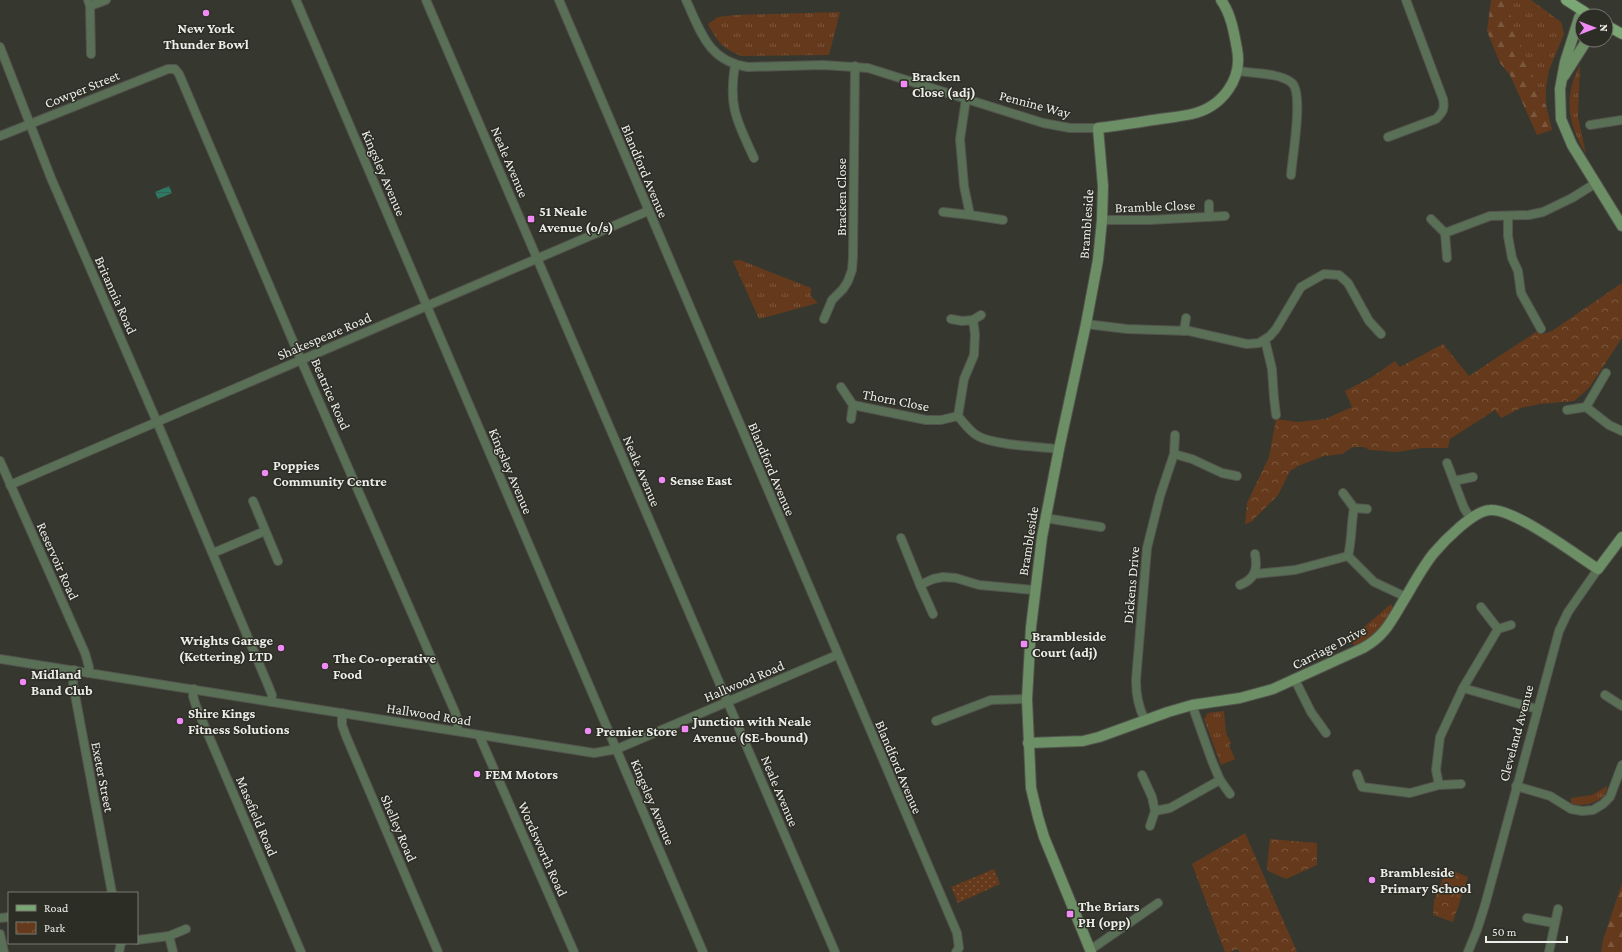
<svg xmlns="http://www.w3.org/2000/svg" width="1622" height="952" font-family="'Crimson Pro',serif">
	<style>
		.grass { fill: url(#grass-tufts) }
		.forest { fill: url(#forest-firs) }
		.park { fill: url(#park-crowns) }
		.garden { fill: url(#garden-dots) }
		.water { fill: url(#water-rules) }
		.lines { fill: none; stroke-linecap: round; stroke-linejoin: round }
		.street-casing { stroke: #53544d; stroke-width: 10 }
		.secondary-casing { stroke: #53544d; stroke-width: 12 }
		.primary-casing { stroke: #53544d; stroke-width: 12 }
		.street { stroke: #596f56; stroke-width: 8 }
		.secondary { stroke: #6c8f66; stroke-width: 10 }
		.primary { stroke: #7aa773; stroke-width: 10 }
		.poi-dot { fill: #f08bf5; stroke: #2c2d25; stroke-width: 1.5 }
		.labels { text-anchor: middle; stroke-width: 3; stroke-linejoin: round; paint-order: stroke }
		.poi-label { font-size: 14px; font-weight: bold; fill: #ecede8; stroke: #2c2d25; text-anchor: start }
		.street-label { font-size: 14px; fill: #ecede8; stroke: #2c2d25 }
	</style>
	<defs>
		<pattern id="grass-tufts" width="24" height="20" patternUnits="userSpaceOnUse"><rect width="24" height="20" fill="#653a1c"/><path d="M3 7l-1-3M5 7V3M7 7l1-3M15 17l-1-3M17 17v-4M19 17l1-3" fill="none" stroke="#7b573d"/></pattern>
		<pattern id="forest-firs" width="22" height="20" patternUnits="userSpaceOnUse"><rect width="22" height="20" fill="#653a1c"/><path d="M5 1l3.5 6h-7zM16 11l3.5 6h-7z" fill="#7b573d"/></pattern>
		<pattern id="park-crowns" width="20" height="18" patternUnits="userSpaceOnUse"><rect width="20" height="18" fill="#653a1c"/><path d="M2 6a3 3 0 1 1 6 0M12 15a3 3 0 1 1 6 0" fill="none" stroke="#7b573d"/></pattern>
		<pattern id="garden-dots" width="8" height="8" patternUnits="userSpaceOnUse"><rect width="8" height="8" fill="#653a1c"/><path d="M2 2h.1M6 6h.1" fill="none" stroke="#7b573d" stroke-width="1.8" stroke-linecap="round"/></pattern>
		<pattern id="water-rules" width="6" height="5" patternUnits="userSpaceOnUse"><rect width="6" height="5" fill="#2c7a63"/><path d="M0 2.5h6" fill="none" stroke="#3a6054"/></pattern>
	</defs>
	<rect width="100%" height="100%" fill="#36372f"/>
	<g class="grass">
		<polygon points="1504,0 1531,0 1561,22 1564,34 1549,70 1546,87 1546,105 1538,97 1536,83 1527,63"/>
		<path d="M 840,12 L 829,55 L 741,56 C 721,47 718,42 708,24 L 718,17 L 735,15 Z"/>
		<path d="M 1580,65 L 1578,117 L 1586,154 C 1568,123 1563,98 1580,65 Z"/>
		<polygon points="740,260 811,288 811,296 818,303 759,319 733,261"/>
		<path d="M 1391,604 L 1393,608 C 1391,619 1368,646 1355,646 L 1350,639 Z"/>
		<polygon points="1224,711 1226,733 1231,743 1229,745 1235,759 1221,765 1204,719 1208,713"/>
		<path d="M 1607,786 C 1608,802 1584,807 1571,804 L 1571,798 L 1592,795 Z"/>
	</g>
	<g class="forest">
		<polygon points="1491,0 1504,0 1506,3 1527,63 1536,83 1538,97 1546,105 1552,130 1537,135 1510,75 1500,63 1487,31"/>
		<polygon points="1622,883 1622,952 1601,952 1603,940"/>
	</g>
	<g class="park">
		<polygon points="1622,283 1622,338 1589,388 1574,401 1540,404 1521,408 1501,418 1495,410 1450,439 1448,448 1422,448 1397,452 1370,450 1364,447 1353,447 1342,454 1324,456 1298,466 1290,471 1278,495 1251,522 1245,524 1247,503 1269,457 1276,419 1298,422 1325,419 1352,407 1345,391 1372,377 1395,361 1400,367 1443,344 1469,376 1536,332 1543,334 1552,331"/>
		<polygon points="1245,833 1297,952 1239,952 1238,949 1229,952 1225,952 1192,864"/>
		<polygon points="1270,839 1317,843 1317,865 1286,879 1268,871 1267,867"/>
		<polygon points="1447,868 1468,877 1453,922 1433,915 1434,901"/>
	</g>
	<polygon class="garden" points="994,869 1000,884 958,903 951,887"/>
	<polygon class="water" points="169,186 172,193 158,199 155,192"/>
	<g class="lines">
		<g class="street-casing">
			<g id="street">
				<polyline points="88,0 90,6 91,54"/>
				<polyline points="296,0 703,952"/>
				<polyline points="426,0 835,952"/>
				<polyline points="559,0 957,933 959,948 956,952"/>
				<path d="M 686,0 C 701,32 708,61 748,67 L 823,65 L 868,68 L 1043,123 L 1070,128 L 1098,128"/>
				<polyline points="90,6 106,0"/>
				<polyline points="0,47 51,178 157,422 268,685 272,695 271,702"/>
				<path d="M 735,65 C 728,107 737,121 754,158"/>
				<path d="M 1237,71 C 1252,73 1281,73 1292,83 C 1304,94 1292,158 1291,175"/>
				<polyline points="966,99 960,139 964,186 970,215 1003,220"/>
				<polyline points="1590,125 1622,120"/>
				<polyline points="0,136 168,69 175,69 179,74 301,360 455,712 458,722 457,731"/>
				<path d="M 1388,137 L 1436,119 C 1443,112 1445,109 1443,99 L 1406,0"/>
				<polyline points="1209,204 1209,217"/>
				<polyline points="943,212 970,215"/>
				<polyline points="1508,216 1508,236 1512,258 1518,271 1521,293 1541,329"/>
				<polyline points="1431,219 1445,233"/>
				<polyline points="1102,220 1149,220 1225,216"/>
				<polyline points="1447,258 1445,233 1490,216 1529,215 1543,212 1572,198 1596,183"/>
				<polyline points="824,319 832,300 843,289 848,281 852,270 853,257 855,66"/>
				<polyline points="973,320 981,315"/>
				<polyline points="1086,324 1127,329 1189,331 1247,344 1259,343 1270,336 1276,329 1301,287 1324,274 1339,275 1348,283 1369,321 1381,334"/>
				<polyline points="1184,331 1186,318"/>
				<polyline points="1265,340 1272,369 1274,398 1276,415"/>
				<polyline points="1606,373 1586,407 1609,425 1622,431"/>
				<polyline points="841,387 853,405 851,419"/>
				<polyline points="853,405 926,420 941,420 958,416 964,379 974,355 975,334 973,320 962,321 951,319"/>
				<polyline points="1567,410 1586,407"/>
				<path d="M 958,416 C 964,423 970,432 978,436 C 993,445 1039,447 1059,449"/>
				<polyline points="1174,454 1192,459 1222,473 1237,476"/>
				<polyline points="0,461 85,653 89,667 88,673"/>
				<polyline points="1447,463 1464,508 1471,519"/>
				<polyline points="1454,481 1473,477"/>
				<polyline points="10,485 648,211"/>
				<path d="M 1343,493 L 1354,508 C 1351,524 1352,540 1348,556"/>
				<polyline points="253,501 278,561"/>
				<polyline points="1354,508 1367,509"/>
				<polyline points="1045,518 1101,527"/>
				<polyline points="901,538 920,585"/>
				<polyline points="213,553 265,531"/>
				<polyline points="1348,556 1374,582 1406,597"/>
				<polyline points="1255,574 1295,570 1348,556"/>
				<path d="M 1240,585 C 1255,579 1258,569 1255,554"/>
				<polyline points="933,614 920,585 933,579 943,577 956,578 979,585 1034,590"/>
				<polyline points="1498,629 1511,625"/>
				<polyline points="0,659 594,753 617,749 837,655"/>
				<polyline points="74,670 73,684 112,893"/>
				<polyline points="1295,680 1311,712 1326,733"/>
				<polyline points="1463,688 1537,709"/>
				<polyline points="194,689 193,696 196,706 301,952"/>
				<polyline points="1605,695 1622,706"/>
				<polyline points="342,713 342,725 346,736 438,952"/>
				<path d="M 1145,720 C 1138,707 1136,695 1136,680 L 1147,548 L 1160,496 L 1174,454 L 1175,435"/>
				<polyline points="936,721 991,700 1027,699"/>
				<polyline points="479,735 574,952"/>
				<polyline points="1357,774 1362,787 1410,793 1439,785 1436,770 1440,737 1463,688 1498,629 1481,607"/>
				<polyline points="1142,775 1152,797 1155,811"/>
				<polyline points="1220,780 1230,794"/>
				<polyline points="1439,785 1461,784"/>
				<polyline points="1516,786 1550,796 1571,809 1582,811 1593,810 1603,804 1610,797 1622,765"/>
				<polyline points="1150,826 1155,811 1170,808 1220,780 1212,761 1192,705"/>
				<polyline points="0,918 9,917"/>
				<polyline points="1527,918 1554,923"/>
				<polyline points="0,934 4,952"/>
				<polyline points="169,936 173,952"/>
				<polyline points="137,940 169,936 186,929"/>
				<polyline points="1090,950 1158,903"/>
				<polyline points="119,952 121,943"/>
				<polyline points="1468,952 1477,930 1485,905 1559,631 1568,612 1598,569"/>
				<polyline points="1549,952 1558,909"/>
			</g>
		</g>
		<g class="secondary-casing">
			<g id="secondary">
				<polyline points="1583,11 1579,18 1565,62 1560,89 1561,119 1572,145 1622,226"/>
				<polyline points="1564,76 1587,40"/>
				<path d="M 1028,743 L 1083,741 L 1099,737 L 1168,712 L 1192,705 L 1240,698 L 1273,689 L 1363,648 C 1387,635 1393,617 1407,595 C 1415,581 1423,567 1433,554 C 1444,541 1473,511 1490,510 C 1514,508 1576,555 1598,569 L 1622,537"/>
				<path d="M 1091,952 L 1044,837 L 1038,817 L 1031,788 L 1027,699 L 1031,627 L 1042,537 L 1059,449 L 1086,324 L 1098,260 L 1102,220 L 1103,186 L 1098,128 C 1116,126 1134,123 1153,120 C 1166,118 1179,117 1192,114 C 1222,107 1243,79 1237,49 C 1234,32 1231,14 1221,0"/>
			</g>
		</g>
		<g class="primary-casing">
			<g id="primary">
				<polyline points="1566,0 1591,16"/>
				<polyline points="1606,25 1622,34"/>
			</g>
		</g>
		<use href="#street" class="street"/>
		<use href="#secondary" class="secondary"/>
		<use href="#primary" class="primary"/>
	</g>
	<g class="poi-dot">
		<circle cx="206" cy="13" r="4"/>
		<rect x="900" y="80" width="8" height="8" rx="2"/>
		<rect x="527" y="215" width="8" height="8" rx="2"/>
		<circle cx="265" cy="473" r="4"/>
		<circle cx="662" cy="480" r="4"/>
		<rect x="1020" y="640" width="8" height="8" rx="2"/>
		<circle cx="281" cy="648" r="4"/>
		<circle cx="325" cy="666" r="4"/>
		<circle cx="23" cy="682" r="4"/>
		<circle cx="180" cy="721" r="4"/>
		<rect x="681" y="725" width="8" height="8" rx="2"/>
		<circle cx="588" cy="731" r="4"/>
		<circle cx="477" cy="774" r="4"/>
		<circle cx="1372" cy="880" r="4"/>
		<rect x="1066" y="910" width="8" height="8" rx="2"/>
	</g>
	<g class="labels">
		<g class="poi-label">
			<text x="206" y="33" text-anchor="middle">New York<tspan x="206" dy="16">Thunder Bowl</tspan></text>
			<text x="912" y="81">Bracken<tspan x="912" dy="16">Close (adj)</tspan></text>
			<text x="539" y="216">51 Neale<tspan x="539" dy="16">Avenue (o/s)</tspan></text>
			<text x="273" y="470">Poppies<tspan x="273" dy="16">Community Centre</tspan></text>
			<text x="670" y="485">Sense East</text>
			<text x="1032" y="641">Brambleside<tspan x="1032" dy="16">Court (adj)</tspan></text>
			<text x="273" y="645" text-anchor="end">Wrights Garage<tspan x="273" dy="16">(Kettering) LTD</tspan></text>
			<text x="333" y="663">The Co-operative<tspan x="333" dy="16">Food</tspan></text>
			<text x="31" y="679">Midland<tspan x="31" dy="16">Band Club</tspan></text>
			<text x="188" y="718">Shire Kings<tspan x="188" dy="16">Fitness Solutions</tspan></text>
			<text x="693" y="726">Junction with Neale<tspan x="693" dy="16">Avenue (SE-bound)</tspan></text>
			<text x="596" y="736">Premier Store</text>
			<text x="485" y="779">FEM Motors</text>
			<text x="1380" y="877">Brambleside<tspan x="1380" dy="16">Primary School</tspan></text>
			<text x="1078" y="911">The Briars<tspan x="1078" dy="16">PH (opp)</tspan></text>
		</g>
		<g class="street-label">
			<text transform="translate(82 89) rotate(-22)" y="5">Cowper Street</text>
			<text transform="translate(1035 104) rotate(15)" y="5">Pennine Way</text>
			<text transform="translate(510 162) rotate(67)" y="5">Neale Avenue</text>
			<text transform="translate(645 171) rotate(67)" y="5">Blandford Avenue</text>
			<text transform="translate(384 173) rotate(67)" y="5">Kingsley Avenue</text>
			<text transform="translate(841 197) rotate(-90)" y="5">Bracken Close</text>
			<text transform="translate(1155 206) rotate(-2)" y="5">Bramble Close</text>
			<text transform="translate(1086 224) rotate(-86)" y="5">Brambleside</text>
			<text transform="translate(116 295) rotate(66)" y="5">Britannia Road</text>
			<text transform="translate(324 336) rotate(-23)" y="5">Shakespeare Road</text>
			<text transform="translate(331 394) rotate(66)" y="5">Beatrice Road</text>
			<text transform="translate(896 400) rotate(11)" y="5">Thorn Close</text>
			<text transform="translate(772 469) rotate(67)" y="5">Blandford Avenue</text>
			<text transform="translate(511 471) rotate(67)" y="5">Kingsley Avenue</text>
			<text transform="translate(642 471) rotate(67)" y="5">Neale Avenue</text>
			<text transform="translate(1028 541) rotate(-81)" y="5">Brambleside</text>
			<text transform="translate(58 561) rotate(66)" y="5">Reservoir Road</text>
			<text transform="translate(1131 585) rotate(-85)" y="5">Dickens Drive</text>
			<text transform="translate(1329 647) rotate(-27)" y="5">Carriage Drive</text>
			<text transform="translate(744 681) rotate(-23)" y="5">Hallwood Road</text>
			<text transform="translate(429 714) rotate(9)" y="5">Hallwood Road</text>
			<text transform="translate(1516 733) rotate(-75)" y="5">Cleveland Avenue</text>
			<text transform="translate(899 767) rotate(67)" y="5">Blandford Avenue</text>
			<text transform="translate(103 777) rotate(79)" y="5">Exeter Street</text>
			<text transform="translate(780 791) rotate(67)" y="5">Neale Avenue</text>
			<text transform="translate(653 802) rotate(67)" y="5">Kingsley Avenue</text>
			<text transform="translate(257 816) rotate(67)" y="5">Masefield Road</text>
			<text transform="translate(399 828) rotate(67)" y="5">Shelley Road</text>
			<text transform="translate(543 849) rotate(66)" y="5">Wordsworth Road</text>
		</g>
	</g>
	<rect x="8" y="892" width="130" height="52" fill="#2c2d25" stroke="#797a73"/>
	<rect x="16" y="905" width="20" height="6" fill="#7aa773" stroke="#797a73"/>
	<text x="44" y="912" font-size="12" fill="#ecede8">Road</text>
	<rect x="16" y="922" width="20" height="12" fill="url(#park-crowns)" stroke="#797a73"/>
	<text x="44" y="932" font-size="12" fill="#ecede8">Park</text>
	<g transform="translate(1594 28) rotate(90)"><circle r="19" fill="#2c2d25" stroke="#797a73"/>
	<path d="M0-3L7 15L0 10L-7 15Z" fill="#f08bf5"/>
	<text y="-6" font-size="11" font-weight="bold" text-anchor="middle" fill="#ecede8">N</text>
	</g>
	<path d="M1486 936v6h81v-6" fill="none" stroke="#ecede8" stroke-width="2"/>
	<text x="1492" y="936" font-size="12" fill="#ecede8" stroke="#2c2d25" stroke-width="3" paint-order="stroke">50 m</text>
</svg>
